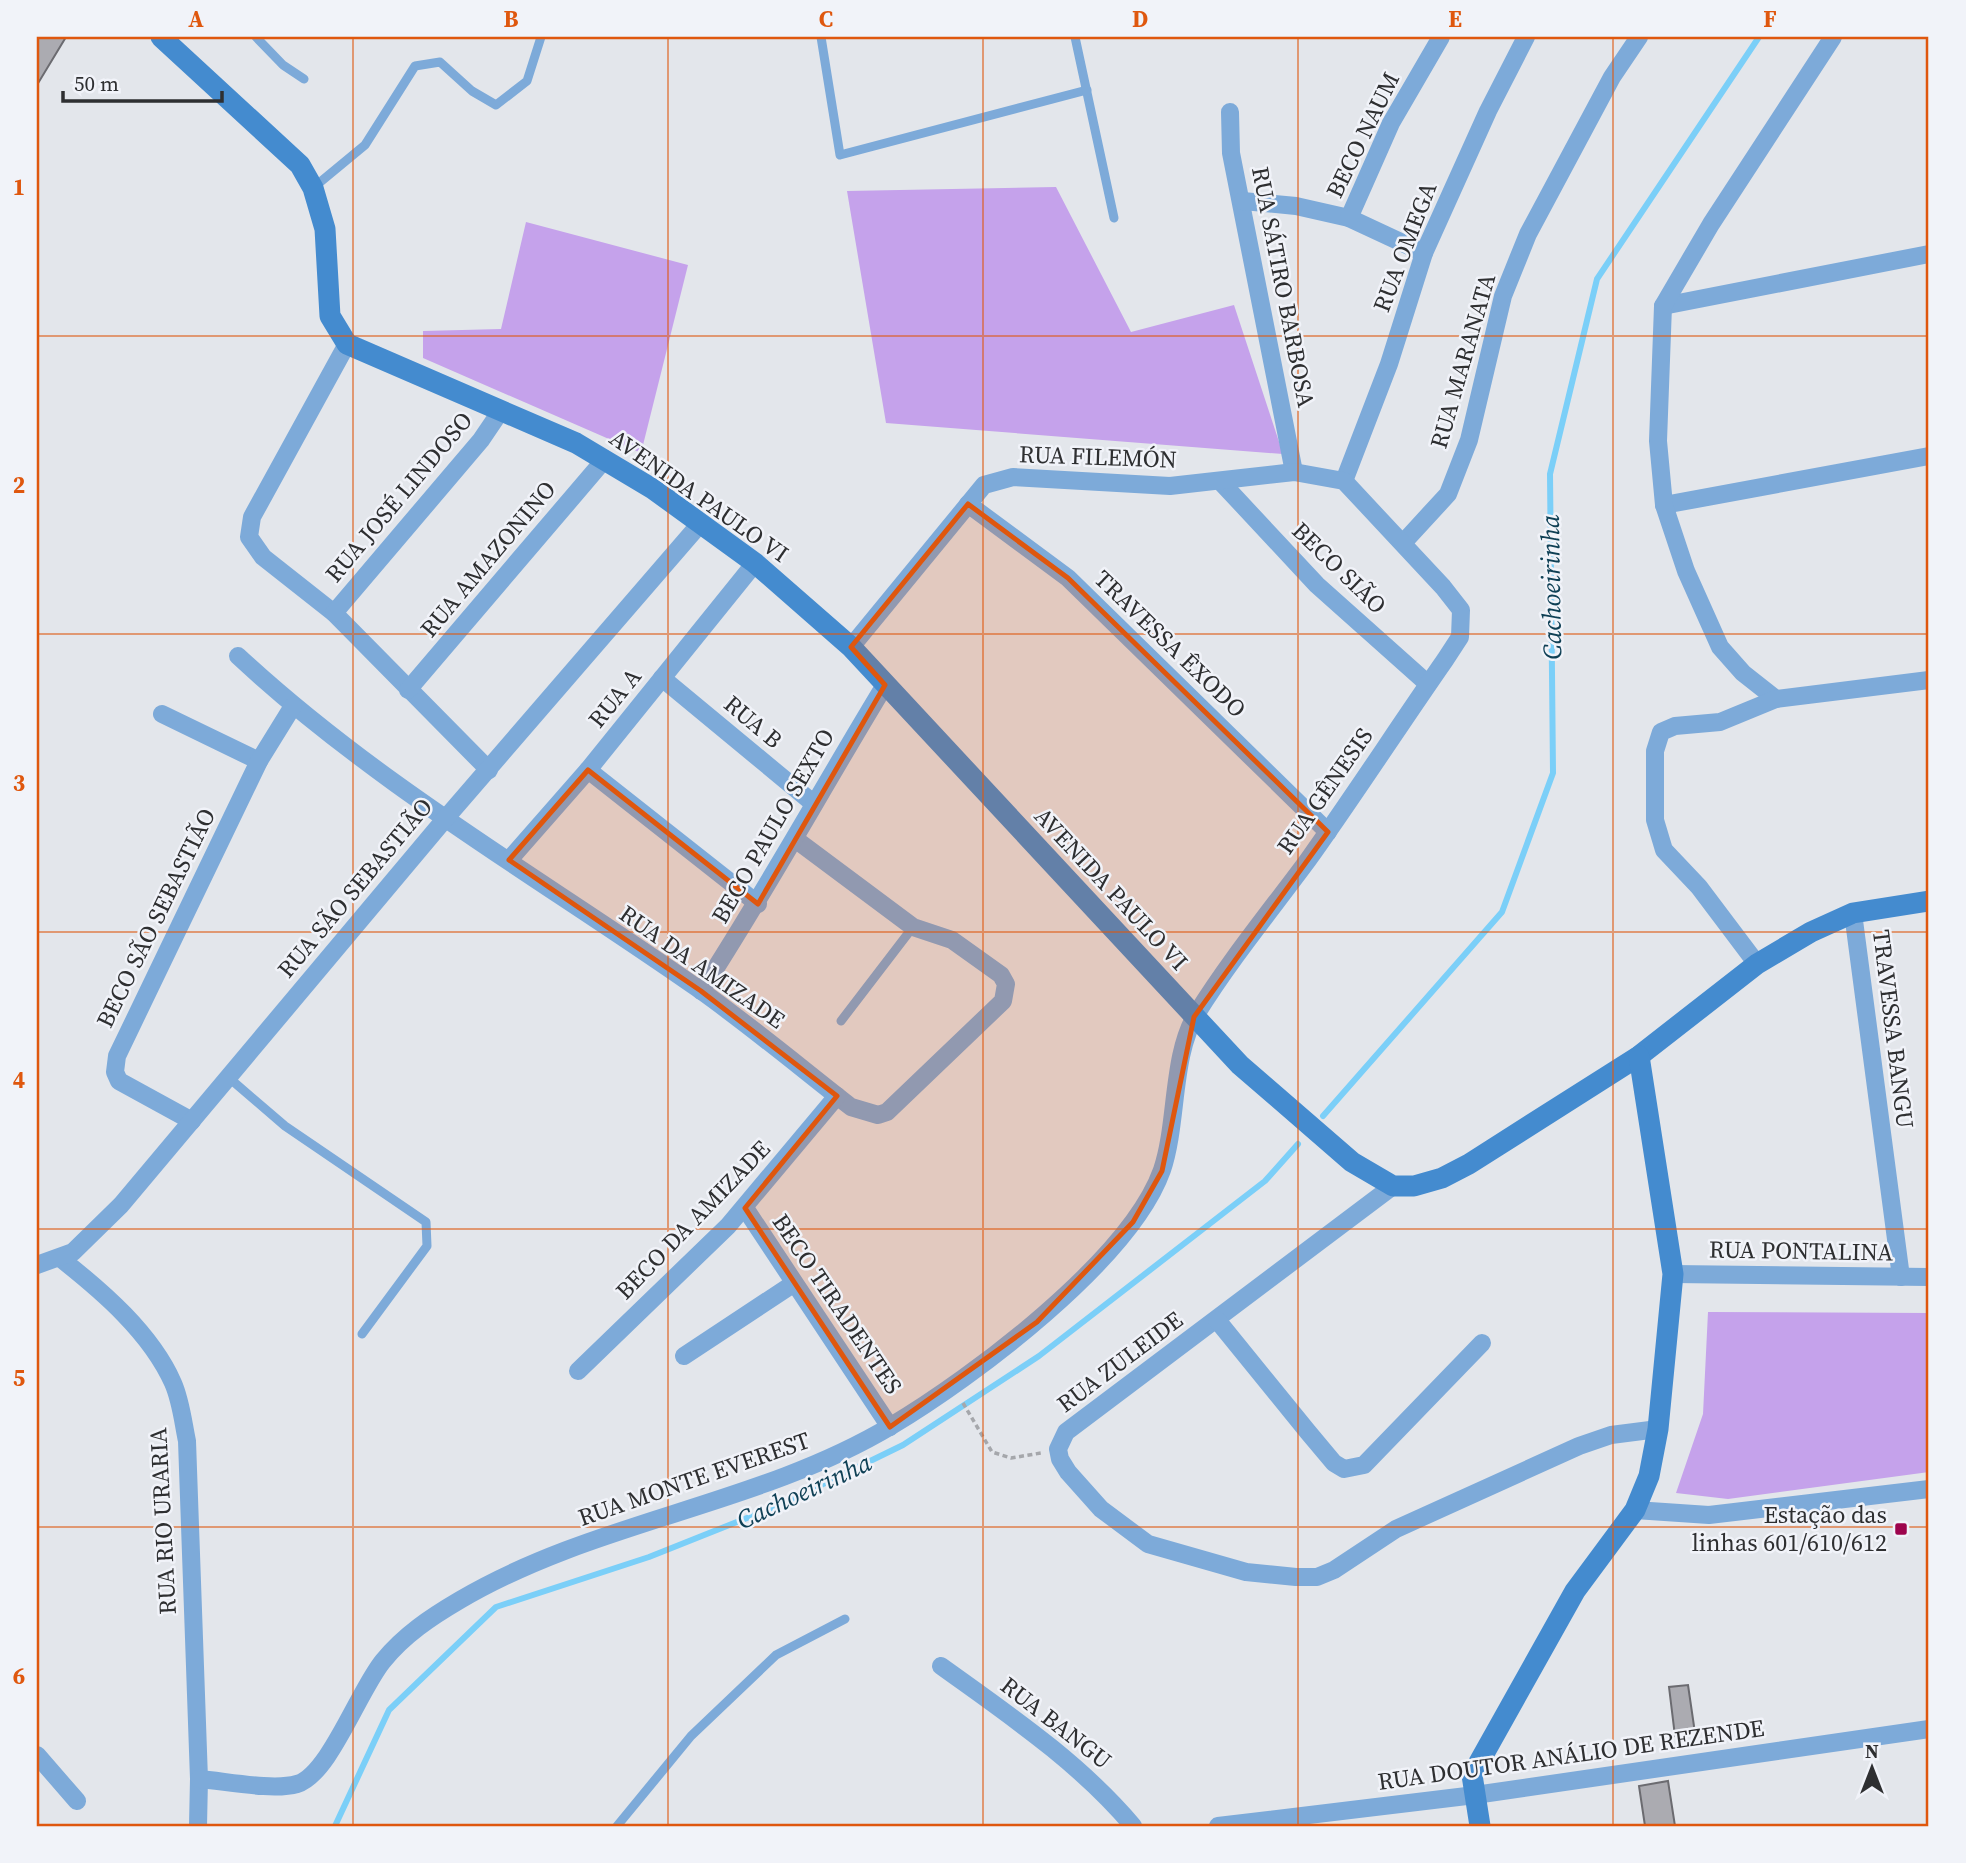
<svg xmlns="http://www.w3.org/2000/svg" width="1966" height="1863" font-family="'Source Serif 4',serif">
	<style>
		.green { fill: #c5a2eb }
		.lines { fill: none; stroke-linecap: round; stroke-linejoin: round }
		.stream { stroke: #7bcff8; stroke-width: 6 }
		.building { fill: #ababb1; stroke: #6b6b70; stroke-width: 2 }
		.path { stroke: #a5a7ab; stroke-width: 3.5; stroke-dasharray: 5 3.5; stroke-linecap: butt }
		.lane { stroke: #7daad9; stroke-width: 9 }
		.street { stroke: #7daad9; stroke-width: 18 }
		.secondary { stroke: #448bcf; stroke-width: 21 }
		.marked { fill: #df570e; fill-opacity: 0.2; stroke: #df570e; stroke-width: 5; stroke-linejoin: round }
		.grid { fill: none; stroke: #df570e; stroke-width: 2; stroke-opacity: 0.55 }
		.poi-dot { fill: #9d044d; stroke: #f1f3f9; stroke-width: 2.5 }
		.labels { text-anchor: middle; stroke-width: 5; stroke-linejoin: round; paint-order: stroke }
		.street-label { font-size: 24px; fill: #2e2f31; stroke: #f1f3f9 }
		.poi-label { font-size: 24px; fill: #2e2f31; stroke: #f1f3f9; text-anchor: end }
		.water-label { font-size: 26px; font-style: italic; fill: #0f4055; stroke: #f1f3f9 }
		.neatline { fill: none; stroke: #df570e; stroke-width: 2.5 }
		.grid-label { font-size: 23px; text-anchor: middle; font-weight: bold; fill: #df570e }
	</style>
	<rect width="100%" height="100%" fill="#e3e6eb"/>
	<g class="green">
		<polygon points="1056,187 1131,332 1234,305 1283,454 886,423 847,191"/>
		<polygon points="526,222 688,265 641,453 423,358 423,331 501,329"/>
		<polygon points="1708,1312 1929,1313 1929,1472 1728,1499 1676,1493 1703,1414"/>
	</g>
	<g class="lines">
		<g class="stream">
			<polyline points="1323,1116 1502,912 1553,773 1550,474 1597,279 1759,37"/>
			<polyline points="335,1826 389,1710 496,1607 649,1557 782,1504 903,1445 1039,1356 1265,1181 1298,1144"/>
		</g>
	</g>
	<g class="building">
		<polygon points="37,37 66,37 37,85"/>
		<polygon points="1688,1685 1695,1733 1675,1736 1669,1687"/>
		<polygon points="1668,1781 1675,1826 1645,1826 1639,1786"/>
	</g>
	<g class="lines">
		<polyline class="path" points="963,1403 992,1452 1011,1458 1041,1453"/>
		<g class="lane">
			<polyline points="256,37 283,65 304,79"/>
			<polyline points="821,37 840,155 1087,90"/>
			<polyline points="1075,37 1114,218"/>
			<polyline points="313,188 365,145 415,66 440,62 472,91 496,105 527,81 541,37"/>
			<polyline points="841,1021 913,927"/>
			<polyline points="228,1077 285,1126 426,1222 427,1246 362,1334"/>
			<polyline points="617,1826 691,1736 776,1655 845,1619"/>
		</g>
		<g class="street">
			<polyline points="1230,112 1231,153 1294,472"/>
			<polyline points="1243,201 1296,206 1349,218 1424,253"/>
			<polyline points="1349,218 1391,123 1441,37"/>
			<polyline points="1663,306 1929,254"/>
			<polyline points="347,344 252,517 249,537 263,557 334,613 489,770"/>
			<polyline points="1220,481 1317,585 1428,684"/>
			<polyline points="1344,481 1389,364 1424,253 1488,111 1526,37"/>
			<polyline points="968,504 1068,578 1328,832"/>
			<polyline points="1664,505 1929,456"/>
			<polyline points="1403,543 1448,494 1469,440 1503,296 1528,234 1612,77 1639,37"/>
			<polyline points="334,613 481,440 500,412"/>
			<path d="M 238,656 C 378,786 545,881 700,990 C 752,1027 801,1068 851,1107 L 878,1115 L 887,1112 L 1003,1001 L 1006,984 L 1001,975 L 952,940 L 913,927 L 795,839"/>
			<polyline points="662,678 813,803"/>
			<polyline points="408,690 605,459"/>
			<polyline points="1776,699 1743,673 1720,647 1686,571 1664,505 1658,441 1663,306 1711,224 1833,37"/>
			<polyline points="162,714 259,761"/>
			<polyline points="588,770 758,904"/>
			<polyline points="509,860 588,770 755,563"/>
			<polyline points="1853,913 1901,1277"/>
			<polyline points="1757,964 1699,887 1664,850 1655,820 1655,751 1661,732 1675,726 1720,722 1776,699 1929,680"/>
			<path d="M 701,991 C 766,891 823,787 885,685"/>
			<polyline points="192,1121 119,1081 115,1072 117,1056 259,761 293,706"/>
			<polyline points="1393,1186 1066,1432 1058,1449 1060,1459 1068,1472 1101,1509 1148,1544 1246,1572 1296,1577 1317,1577 1334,1570 1396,1529 1579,1446 1611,1435 1658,1429"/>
			<polyline points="745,1208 890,1427"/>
			<path d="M 60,1258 C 102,1291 151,1333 173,1383 C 181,1401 183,1422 187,1441 L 199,1779 L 198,1826"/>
			<polyline points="37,1265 73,1252 121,1205 445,819 699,525"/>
			<polyline points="1673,1274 1929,1277"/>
			<polyline points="1217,1320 1308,1432 1334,1463 1344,1469 1364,1465 1482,1343"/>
			<polyline points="684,1356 793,1284"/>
			<polyline points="578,1371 728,1226 837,1096"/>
			<polyline points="1635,1510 1709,1515 1929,1489"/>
			<path d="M 941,1666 C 1009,1715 1079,1762 1133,1826"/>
			<polyline points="37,1755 77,1801"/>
			<path d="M 199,1779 C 225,1781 273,1791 297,1784 C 329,1775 359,1690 383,1661 C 404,1635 431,1617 460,1600 C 596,1520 757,1506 891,1426 C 972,1378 1130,1260 1162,1170 C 1178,1123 1171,1055 1197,1013 C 1230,960 1271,910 1308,860 C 1355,794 1399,726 1445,660 L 1460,637 L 1461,610 L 1443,587 L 1344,481 L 1294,472 L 1170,486 L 1013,477 L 984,485 L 851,647"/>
			<polyline points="1218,1826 1475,1795 1929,1729"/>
		</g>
		<g class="secondary">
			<polyline points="161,37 300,165 313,188 325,229 330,316 347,344 576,443 653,489 755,563 851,647 1240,1065 1352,1162 1393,1186 1414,1186 1442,1178 1469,1164 1639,1056 1757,964 1811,932 1853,913 1929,901"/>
			<polyline points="1480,1826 1472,1775 1575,1591 1635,1510 1649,1476 1658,1429 1673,1274 1639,1056"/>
		</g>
	</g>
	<path class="marked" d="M 968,504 L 1068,578 L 1328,832 L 1194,1017 L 1162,1171 L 1133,1222 L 1037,1322 L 890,1427 L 745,1208 L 837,1096 L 701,991 L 509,860 L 588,770 L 758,904 L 885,685 L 851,647 Z"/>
	<path class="grid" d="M 353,37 L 353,1826M 668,37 L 668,1826M 983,37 L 983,1826M 1298,37 L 1298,1826M 1613,37 L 1613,1826M 37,336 L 1929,336M 37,634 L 1929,634M 37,932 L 1929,932M 37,1229 L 1929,1229M 37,1527 L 1929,1527"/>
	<rect class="poi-dot" x="1894" y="1522" width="14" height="14" rx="3.5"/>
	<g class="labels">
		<g class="street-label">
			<text transform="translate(1363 135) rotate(-64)" y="8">BECO NAUM</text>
			<text transform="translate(1405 247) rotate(-69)" y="8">RUA OMEGA</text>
			<text transform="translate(1283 287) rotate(79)" y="8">RUA SÁTIRO BARBOSA</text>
			<text transform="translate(1463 361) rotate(-74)" y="8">RUA MARANATA</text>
			<text transform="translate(1098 457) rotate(2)" y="8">RUA FILEMÓN</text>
			<text transform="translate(699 496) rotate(35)" y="8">AVENIDA PAULO VI</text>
			<text transform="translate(399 497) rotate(-50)" y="8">RUA JOSÉ LINDOSO</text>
			<text transform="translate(488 559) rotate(-50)" y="8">RUA AMAZONINO</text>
			<text transform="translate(1339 568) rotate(44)" y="8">BECO SIÃO</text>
			<text transform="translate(1170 644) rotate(44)" y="8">TRAVESSA ÊXODO</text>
			<text transform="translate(615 698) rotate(-51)" y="8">RUA A</text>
			<text transform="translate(753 722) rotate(40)" y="8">RUA B</text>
			<text transform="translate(1325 791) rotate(-55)" y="8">RUA GÊNESIS</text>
			<text transform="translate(773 826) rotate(-60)" y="8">BECO PAULO SEXTO</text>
			<text transform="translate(355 888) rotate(-50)" y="8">RUA SÃO SEBASTIÃO</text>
			<text transform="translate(1111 889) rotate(47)" y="8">AVENIDA PAULO VI</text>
			<text transform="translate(156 918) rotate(-64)" y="8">BECO SÃO SEBASTIÃO</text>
			<text transform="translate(702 967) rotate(35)" y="8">RUA DA AMIZADE</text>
			<text transform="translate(1893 1029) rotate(83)" y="8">TRAVESSA BANGU</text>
			<text transform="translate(693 1220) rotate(-46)" y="8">BECO DA AMIZADE</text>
			<text transform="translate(1801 1251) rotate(1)" y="8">RUA PONTALINA</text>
			<text transform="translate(837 1304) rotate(56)" y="8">BECO TIRADENTES</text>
			<text transform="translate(1120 1362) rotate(-37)" y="8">RUA ZULEIDE</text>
			<text transform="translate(694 1479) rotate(-19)" y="8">RUA MONTE EVEREST</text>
			<text transform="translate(163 1521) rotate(-93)" y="8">RUA RIO URARIA</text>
			<text transform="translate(1056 1723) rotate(38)" y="8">RUA BANGU</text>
			<text transform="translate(1571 1755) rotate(-8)" y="8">RUA DOUTOR ANÁLIO DE REZENDE</text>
		</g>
		<g class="poi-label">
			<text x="1887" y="1523">Estação das<tspan x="1887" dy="28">linhas 601/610/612</tspan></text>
		</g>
		<g class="water-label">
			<text transform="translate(1551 587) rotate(-91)" y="9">Cachoeirinha</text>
			<text transform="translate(804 1491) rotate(-25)" y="9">Cachoeirinha</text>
		</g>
	</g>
	<rect width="1966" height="1863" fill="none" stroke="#f1f3f9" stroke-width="77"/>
	<g transform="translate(1872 1768)" stroke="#f1f3f9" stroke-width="5" paint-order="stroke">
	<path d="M0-5L12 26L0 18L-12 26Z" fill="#2e2f31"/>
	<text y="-10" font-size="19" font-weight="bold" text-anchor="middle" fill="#2e2f31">N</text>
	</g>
	<path d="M63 91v10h159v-10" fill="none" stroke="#2e2f31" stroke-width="3.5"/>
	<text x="74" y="91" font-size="21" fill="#2e2f31" stroke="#f1f3f9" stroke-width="5" paint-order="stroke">50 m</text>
	<rect x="38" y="38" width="1889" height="1787" class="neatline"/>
	<g class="grid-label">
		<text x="196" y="27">A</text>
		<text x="511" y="27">B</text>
		<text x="826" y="27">C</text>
		<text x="1140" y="27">D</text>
		<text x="1455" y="27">E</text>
		<text x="1770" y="27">F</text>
		<text x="19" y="195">1</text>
		<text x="19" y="493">2</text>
		<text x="19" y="791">3</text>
		<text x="19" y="1088">4</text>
		<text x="19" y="1386">5</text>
		<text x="19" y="1684">6</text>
	</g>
</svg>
